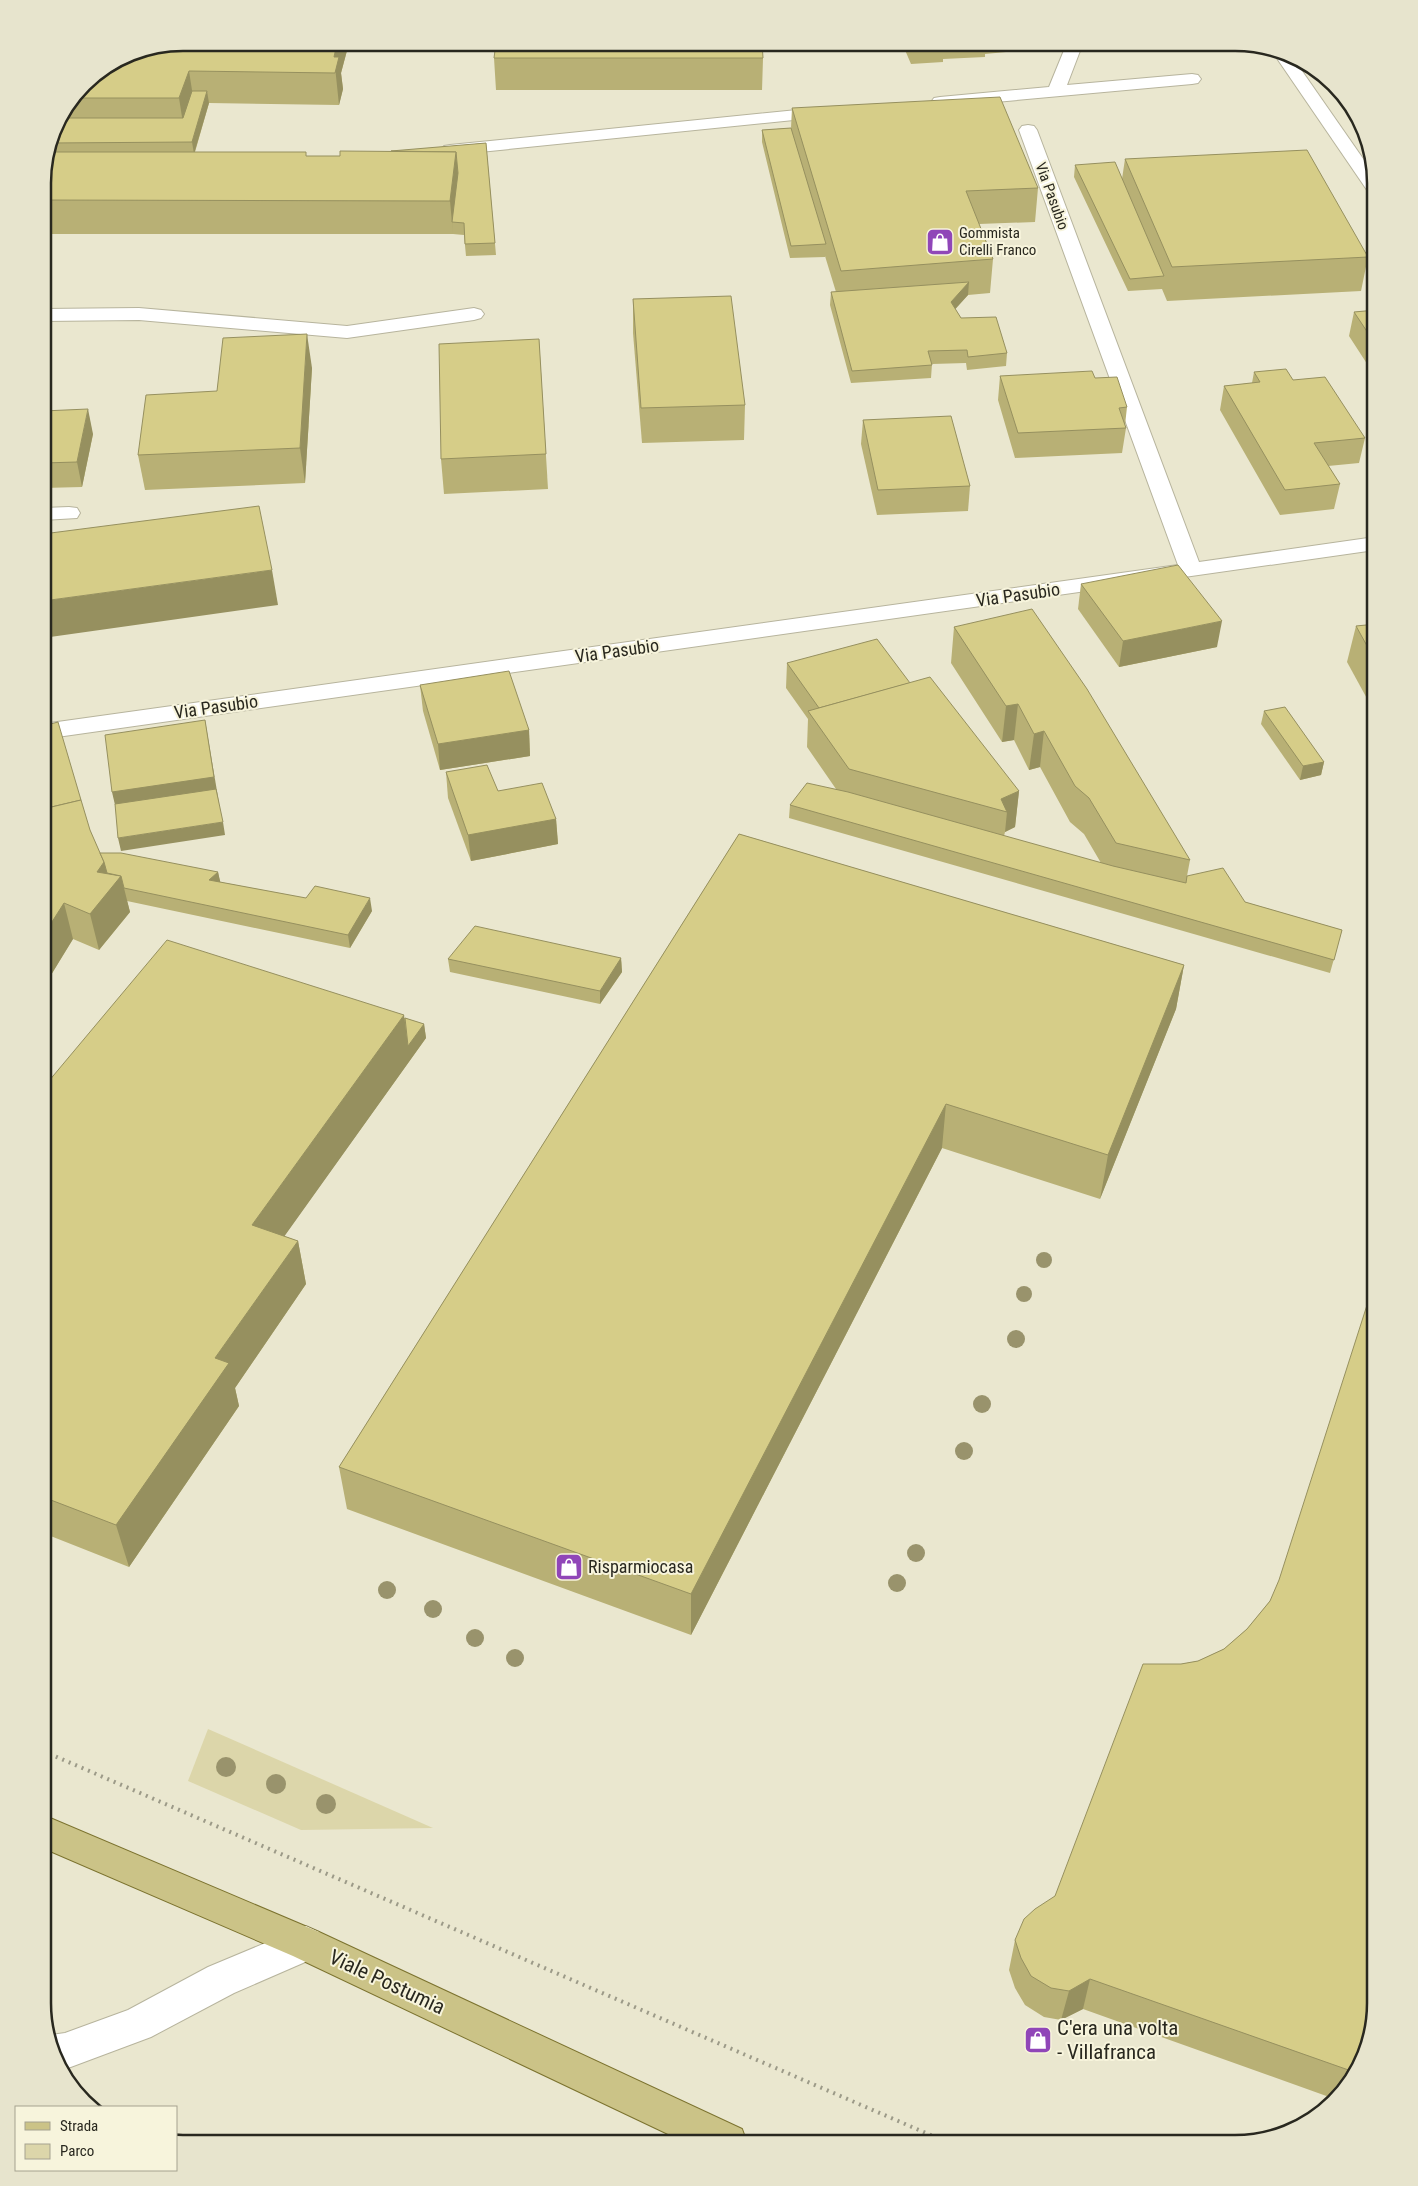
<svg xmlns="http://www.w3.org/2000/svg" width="1418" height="2186" font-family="'Roboto Condensed',sans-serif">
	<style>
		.green { fill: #dcd6aa }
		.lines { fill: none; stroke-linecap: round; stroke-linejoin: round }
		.service-casing { stroke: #b7b49d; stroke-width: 2 }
		.minor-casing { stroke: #b7b49d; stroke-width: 2 }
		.primary-casing { stroke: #7c732f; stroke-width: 2 }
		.path { stroke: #9c9a88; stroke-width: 4; stroke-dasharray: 2 5; stroke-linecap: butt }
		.service { fill: #fff; fill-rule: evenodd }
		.minor { fill: #fff; fill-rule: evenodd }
		.primary { fill: #cbc387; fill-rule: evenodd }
		.tree { fill: #99936c }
		.wall { fill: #b8b075 }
		.shaded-wall { fill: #96905f }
		.building { fill: #d6cd88; stroke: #96905f }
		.labels { text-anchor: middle; stroke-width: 4; stroke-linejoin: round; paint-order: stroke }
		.far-street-label { font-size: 15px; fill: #29281f; stroke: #f7f4dc }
		.far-poi-label { font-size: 15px; fill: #29281f; stroke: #f7f4dc; text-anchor: start }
		.street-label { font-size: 18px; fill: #29281f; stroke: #f7f4dc }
		.poi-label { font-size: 18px; fill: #29281f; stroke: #f7f4dc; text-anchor: start }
		.near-street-label { font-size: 21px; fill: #29281f; stroke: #f7f4dc }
		.near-poi-label { font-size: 21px; fill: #29281f; stroke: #f7f4dc; text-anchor: start }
		.rim { fill: none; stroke: #29281f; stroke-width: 2.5 }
	</style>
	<rect width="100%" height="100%" fill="#eae7cf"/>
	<polygon class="green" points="208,1729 433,1828 301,1830 188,1781"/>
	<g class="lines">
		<g class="service-casing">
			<g id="service">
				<polygon points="1067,43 1083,43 1067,85 1192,74 1198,75 1201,79 1198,83 1192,84 940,107 934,106 931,102 934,98 940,97 1049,87"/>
				<polygon points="827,107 833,108 836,112 833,116 450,155 444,154 441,150 444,146 450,145"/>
				<polygon points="139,308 347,326 474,308 481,310 484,314 481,318 474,320 347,338 139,320 43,321 43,309"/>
				<polygon points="306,1926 319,1932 324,1944 319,1956 234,1993 151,2037 60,2071 51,2035 65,2033 128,2010 208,1967"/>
			</g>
		</g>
		<g class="minor-casing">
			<g id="minor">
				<polygon points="1275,52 1293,58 1373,173 1375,194 1369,193 1274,54"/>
				<polygon points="1028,125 1034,126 1037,130 1199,562 1375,537 1375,550 43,739 43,724 1178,565 1019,130 1022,126"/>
				<polygon points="69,507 77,508 80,513 77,518 43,520 43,508"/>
			</g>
		</g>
		<g class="primary-casing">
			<polygon id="primary" points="43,1815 319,1932 742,2129 747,2143 687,2143 293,1956 43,1848"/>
		</g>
		<polyline class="path" points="43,1751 949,2143"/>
		<use href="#service" class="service"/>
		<use href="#minor" class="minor"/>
		<use href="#primary" class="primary"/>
	</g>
	<g class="tree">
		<circle cx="1044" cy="1260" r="8"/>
		<circle cx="1024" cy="1294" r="8"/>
		<circle cx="1016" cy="1339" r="9"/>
		<circle cx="982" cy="1404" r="9"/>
		<circle cx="964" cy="1451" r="9"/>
		<circle cx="916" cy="1553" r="9"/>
		<circle cx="897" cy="1583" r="9"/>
		<circle cx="387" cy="1590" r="9"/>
		<circle cx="433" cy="1609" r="9"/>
		<circle cx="475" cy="1638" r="9"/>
		<circle cx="515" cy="1658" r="9"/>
		<circle cx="226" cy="1767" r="10"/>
		<circle cx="276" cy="1784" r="10"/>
		<circle cx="326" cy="1804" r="10"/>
	</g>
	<g class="wall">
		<polygon points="183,42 349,43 341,73 343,89 339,105 209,103 195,152 307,156 340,156 486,143 496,255 466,256 464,235 453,234 43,234 43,174 53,129 84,83"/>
		<polygon points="902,43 1007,43 1006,52 985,54 985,57 943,59 943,62 911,64"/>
		<polygon points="494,58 763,58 762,90 496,90"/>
		<polygon points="792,108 1038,188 1035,222 979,224 993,259 990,293 968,295 955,309 961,318 1007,353 1006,366 967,370 966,363 932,364 931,378 851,383 830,305 831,292 836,292 825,256 825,257 790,258 762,142 762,130 791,128"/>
		<polygon points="1125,159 1368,257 1361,291 1167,301 1162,289 1128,291 1074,177 1075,165 1122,179"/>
		<polygon points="633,299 745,405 744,440 642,443 633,333"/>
		<polygon points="1376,310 1376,389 1371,382 1373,373 1349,336 1354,312"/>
		<polygon points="539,339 548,489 444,494 441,459"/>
		<polygon points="312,368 305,483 145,490 138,455"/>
		<polygon points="1254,372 1293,380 1365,438 1359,463 1328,466 1340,484 1334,509 1280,515 1220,410 1224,386 1252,383"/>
		<polygon points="1000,376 1095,378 1127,407 1125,425 1126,428 1122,453 1015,458 998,400"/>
		<polygon points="43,411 93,434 82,487 43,488"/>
		<polygon points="863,420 970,486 968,511 877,515 861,444"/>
		<polygon points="1081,584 1217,647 1119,667 1078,609"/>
		<polygon points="1376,624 1376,715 1347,662 1356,626"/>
		<polygon points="954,627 1190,860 1187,876 1245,902 1342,930 1330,973 789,818 790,805 836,789 807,747 808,719 786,688 787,663 910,683 1019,791 1015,827 1005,832 1004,836 1101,863 1084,834 1070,822 1040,767 1029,770 1014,740 1002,742 951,663"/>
		<polygon points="420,685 529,730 530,756 440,770 423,711"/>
		<polygon points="1264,711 1324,762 1321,775 1300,780 1261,724"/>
		<polygon points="43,726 100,853 218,872 220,882 372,911 350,948 127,901 130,912 99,950 73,939 43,988"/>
		<polygon points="446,772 498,791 556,819 558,844 471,861 448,798"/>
		<polygon points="739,834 1184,965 1176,1009 1100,1199 942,1148 691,1635 347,1509 339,1467"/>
		<polygon points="621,958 622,972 600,1004 450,972 448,959"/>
		<polygon points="405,1018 424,1024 426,1038 284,1236 298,1241 306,1284 235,1388 239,1406 129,1567 43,1533 43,1088"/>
		<polygon points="1270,1601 1376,2003 1357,2074 1332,2098 1083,2009 1061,2020 1044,2017 1025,2005 1015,1988 1009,1970 1015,1940 1055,1896 1181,1664 1198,1661 1224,1649 1247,1629"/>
	</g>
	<g class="shaded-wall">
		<polygon points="337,43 349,43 341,73 343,89 339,105 334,57"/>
		<polygon points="189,71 194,103 184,130 179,98"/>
		<polygon points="207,91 209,103 194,154 192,142"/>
		<polygon points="456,152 459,185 452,222 453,234 450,201"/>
		<polygon points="969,282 968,295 950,315 951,302"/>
		<polygon points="307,334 312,368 305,483 300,448"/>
		<polygon points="88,409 93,434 82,487 77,462"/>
		<polygon points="272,570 278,605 43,638 43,601"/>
		<polygon points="1222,621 1217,647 1119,667 1123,641"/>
		<polygon points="1018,704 1014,740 1002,742 1006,706"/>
		<polygon points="205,720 219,803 118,818 112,792"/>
		<polygon points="529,730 530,756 440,770 438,744"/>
		<polygon points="1044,731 1040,767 1029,770 1034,734"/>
		<polygon points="1324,762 1321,775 1300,780 1303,766"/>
		<polygon points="1019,791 1015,827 1005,832 1007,812 1001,799"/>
		<polygon points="556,819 558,844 471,861 468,835"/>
		<polygon points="223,822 225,835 121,851 118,838"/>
		<polygon points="104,862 121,876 130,912 99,950 90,914 97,872"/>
		<polygon points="218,872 221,885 209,880"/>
		<polygon points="370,898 372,911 350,948 348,935"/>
		<polygon points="64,903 73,939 43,988 43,936"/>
		<polygon points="621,958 622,972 600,1004 600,991"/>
		<polygon points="1184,965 1176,1009 1100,1199 1108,1155"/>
		<polygon points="404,1015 408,1046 424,1024 426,1038 261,1269 252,1225"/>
		<polygon points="946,1104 942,1148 691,1635 691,1594"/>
		<polygon points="298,1241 306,1284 235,1388 239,1406 129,1567 116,1525 215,1358"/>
		<polygon points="1090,1979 1083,2009 1061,2020 1069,1991"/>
	</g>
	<g class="building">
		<polygon points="183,42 337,43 334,57 339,57 335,73 189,71 179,98 74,98 84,83 129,53"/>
		<polygon points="496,43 762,43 763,58 494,58"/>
		<polygon points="192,91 207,91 192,142 50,143 53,129 60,118 183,118"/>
		<polygon points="1000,97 1038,188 966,191 993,259 841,271 792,108"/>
		<polygon points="791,128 826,244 791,246 762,130"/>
		<polygon points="486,143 495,243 465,244 464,223 452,222 458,173 456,152 391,151"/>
		<polygon points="1307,150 1368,257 1172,267 1125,159"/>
		<polygon points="340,151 456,152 450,201 43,200 43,174 48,152 306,152 306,156 340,156"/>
		<polygon points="1115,162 1164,276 1130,279 1075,165"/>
		<polygon points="969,282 951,302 961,318 996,317 1007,353 968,357 967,350 928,351 932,365 852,371 831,292"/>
		<polygon points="731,296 745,405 641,408 633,299"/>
		<polygon points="1376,310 1376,345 1354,312"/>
		<polygon points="307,334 300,448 138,455 146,395 217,391 223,338"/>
		<polygon points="539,339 546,454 441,459 439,344"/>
		<polygon points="1286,369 1293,380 1325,377 1365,438 1314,443 1340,484 1285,490 1224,386 1260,382 1254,372"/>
		<polygon points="1092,371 1095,378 1117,377 1127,407 1119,408 1126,428 1018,433 1000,376"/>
		<polygon points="88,409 77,462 43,463 43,411"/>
		<polygon points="951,416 970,486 878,490 863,420"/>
		<polygon points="259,506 272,570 43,601 43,534"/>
		<polygon points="1178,565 1222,621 1123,641 1081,584"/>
		<polygon points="1032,609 1087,689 1190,860 1116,843 1089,798 1075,786 1044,731 1034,734 1018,704 1006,706 954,627"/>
		<polygon points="1376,624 1376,662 1356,626"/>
		<polygon points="877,639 910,683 819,708 787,663"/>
		<polygon points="509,671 529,730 438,744 420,685"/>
		<polygon points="930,677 1019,791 1001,799 1007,812 849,769 808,711"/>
		<polygon points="1285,707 1324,762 1303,766 1264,711"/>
		<polygon points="205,720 214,777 112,792 105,735"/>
		<polygon points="58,722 81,800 43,809 43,726"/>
		<polygon points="487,765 498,791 542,783 556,819 468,835 446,772"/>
		<polygon points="807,783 848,792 1113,866 1186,883 1187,876 1223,868 1245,902 1342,930 1334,960 790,805"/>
		<polygon points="216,789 223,822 118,838 115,804"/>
		<polygon points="81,800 90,830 104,862 97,872 121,876 90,914 64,903 43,936 43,809"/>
		<polygon points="739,834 1184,965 1108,1155 946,1104 691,1594 339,1467"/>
		<polygon points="100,853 121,853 218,872 209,880 306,898 315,886 370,898 348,935 124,888 121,876 107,873 104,862"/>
		<polygon points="475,926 621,958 600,991 448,959"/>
		<polygon points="167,940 404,1015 252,1225 298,1241 215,1358 229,1363 116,1525 43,1497 43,1088"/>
		<polygon points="405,1018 424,1024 408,1046"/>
		<polygon points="1376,1277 1376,2003 1357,2073 1090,1979 1069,1991 1051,1988 1031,1976 1021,1958 1015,1940 1024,1919 1035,1909 1055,1896 1143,1664 1181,1664 1198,1661 1224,1649 1247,1629 1270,1601 1279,1580"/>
	</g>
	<defs>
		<g id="shop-square" transform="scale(1.4375)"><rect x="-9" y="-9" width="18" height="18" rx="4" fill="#9046b8" stroke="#f7f4dc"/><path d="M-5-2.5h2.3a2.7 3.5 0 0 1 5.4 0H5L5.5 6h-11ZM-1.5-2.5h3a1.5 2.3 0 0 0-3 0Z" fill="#fff"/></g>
	</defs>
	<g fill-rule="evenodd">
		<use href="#shop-square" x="940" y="242"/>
		<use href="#shop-square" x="569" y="1567"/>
		<use href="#shop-square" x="1038" y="2040"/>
	</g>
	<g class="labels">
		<g class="far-street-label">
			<text transform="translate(1052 196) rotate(70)" y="5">Via Pasubio</text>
		</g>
		<g class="far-poi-label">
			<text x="959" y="238">Gommista<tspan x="959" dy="17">Cirelli Franco</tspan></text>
		</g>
		<g class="street-label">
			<text transform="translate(1018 595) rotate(-8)" y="6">Via Pasubio</text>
			<text transform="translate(617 651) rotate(-8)" y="6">Via Pasubio</text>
			<text transform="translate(216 707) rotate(-8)" y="6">Via Pasubio</text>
		</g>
		<g class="poi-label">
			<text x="588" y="1573">Risparmiocasa</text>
		</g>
		<g class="near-street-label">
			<text transform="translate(387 1982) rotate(25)" y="7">Viale Postumia</text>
		</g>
		<g class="near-poi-label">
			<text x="1057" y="2035">C'era una volta<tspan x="1057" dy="24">- Villafranca</tspan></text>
		</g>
	</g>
	<path d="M0 0H1418V2186H0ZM183 51H1235A132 132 0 0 1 1367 183V2003A132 132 0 0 1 1235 2135H183A132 132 0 0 1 51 2003V183A132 132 0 0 1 183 51Z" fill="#e7e4cd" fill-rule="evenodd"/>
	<path class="rim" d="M183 51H1235A132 132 0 0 1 1367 183V2003A132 132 0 0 1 1235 2135H183A132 132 0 0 1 51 2003V183A132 132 0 0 1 183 51Z"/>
	<rect x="15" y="2106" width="162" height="65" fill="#f7f4dc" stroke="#a5a290"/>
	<rect x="25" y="2122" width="25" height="8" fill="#cbc387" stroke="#a5a290"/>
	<text x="60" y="2131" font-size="15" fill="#29281f">Strada</text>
	<rect x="25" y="2144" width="25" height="15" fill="#dcd6aa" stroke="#a5a290"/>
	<text x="60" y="2156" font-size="15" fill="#29281f">Parco</text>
</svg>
